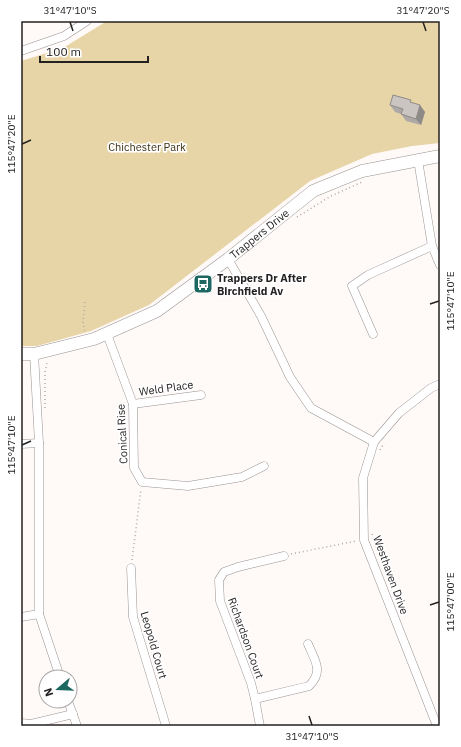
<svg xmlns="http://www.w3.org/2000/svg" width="461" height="747" font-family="'IBM Plex Sans',sans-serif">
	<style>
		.green { fill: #e8d5a7 }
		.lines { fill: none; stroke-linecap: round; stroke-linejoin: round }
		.street-casing { stroke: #999393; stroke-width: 9 }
		.secondary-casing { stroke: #999393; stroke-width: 13 }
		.path { stroke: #ada8a7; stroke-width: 1.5; stroke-dasharray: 1 3; stroke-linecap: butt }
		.street { stroke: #fff; stroke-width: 8 }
		.secondary { stroke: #fff; stroke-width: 12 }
		.wall { fill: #aea9a6 }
		.shaded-wall { fill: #8d8a87 }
		.building { fill: #cac5c1; stroke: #8d8a87 }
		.ticks { fill: none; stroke: #242121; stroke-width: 1.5 }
		.labels { text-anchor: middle; stroke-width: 3.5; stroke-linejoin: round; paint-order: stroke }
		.park-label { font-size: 11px; fill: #3c3012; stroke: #fff }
		.street-label { font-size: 11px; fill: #242121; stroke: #fff }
		.poi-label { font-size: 11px; font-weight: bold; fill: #242121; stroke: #fff; text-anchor: start }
		.neatline { fill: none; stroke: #242121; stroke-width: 1.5 }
		.ticks-label { font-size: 10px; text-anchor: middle; fill: #242121 }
	</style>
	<rect width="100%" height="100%" fill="#fff9f8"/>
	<polygon class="green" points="107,21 440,21 440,143 412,146 372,154 310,181 149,305 91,331 37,346 21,346 21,61 63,48"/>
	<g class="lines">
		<g class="street-casing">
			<g id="street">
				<polyline points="21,51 64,36 87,21"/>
				<polyline points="418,160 432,246 440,265"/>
				<polyline points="228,259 261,316 290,377 311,408 374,442"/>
				<polyline points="107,334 133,404 134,468 142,482 188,486 242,477 264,466"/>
				<polyline points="373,334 352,286 368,275 432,246"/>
				<polyline points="34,354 39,443 39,614 60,677"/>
				<polyline points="133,404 201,395"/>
				<polyline points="21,444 39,443"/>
				<polyline points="131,568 133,617 166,726"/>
				<polyline points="21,617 39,614"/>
				<path d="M 255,699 L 309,686 C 324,671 315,661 308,644"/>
				<polyline points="68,701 77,726"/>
				<polyline points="21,723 31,724 73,714"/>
				<polyline points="260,726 255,699 251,683 220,601 219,580 224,572 238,567 284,556"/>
				<polyline points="437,726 364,540 363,478 374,442 399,413 431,388 440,384"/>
			</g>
		</g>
		<g class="secondary-casing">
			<g id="secondary">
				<path id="s1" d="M 21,354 L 34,354 L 94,339 L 157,311 L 228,259 L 313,191 L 362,171 L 440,156"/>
			</g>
		</g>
		<g class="path">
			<polyline points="297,217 331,196 362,182"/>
			<polyline points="85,302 83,322 85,332"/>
			<polyline points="45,408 45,372 47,363"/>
			<polyline points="380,450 384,443"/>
			<polyline points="372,534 376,547"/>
			<polyline points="291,554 356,541"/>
			<polyline points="132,560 141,489"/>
		</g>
		<use href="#street" class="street"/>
		<use href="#secondary" class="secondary"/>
	</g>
	<polygon class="wall" points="413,103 425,112 421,125 406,121 401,114 395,112 390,105"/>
	<polygon class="shaded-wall" points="420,105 425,112 421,125 416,119"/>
	<polygon class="building" points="393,95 411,100 410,102 420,105 416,119 401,114 403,109 390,105"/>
	<path class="ticks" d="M 70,22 L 73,31M 423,22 L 426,31M 22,144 L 31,140M 430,304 L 439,301M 22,445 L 31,441M 430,605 L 439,602M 309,716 L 312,725"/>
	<defs>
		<g id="bus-square" transform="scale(1)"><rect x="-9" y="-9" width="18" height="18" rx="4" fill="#1c6760" stroke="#fff"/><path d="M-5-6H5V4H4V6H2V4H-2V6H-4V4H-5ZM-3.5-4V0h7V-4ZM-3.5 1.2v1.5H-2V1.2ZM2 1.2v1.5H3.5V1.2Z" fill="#fff"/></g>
	</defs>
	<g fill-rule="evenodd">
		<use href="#bus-square" x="203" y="284"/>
	</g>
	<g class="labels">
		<g class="park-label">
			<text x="147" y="151">Chichester Park</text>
		</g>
		<g class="street-label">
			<text dy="4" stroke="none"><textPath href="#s1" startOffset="272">Trappers Drive</textPath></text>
			<text transform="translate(166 388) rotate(-8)" y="4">Weld Place</text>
			<text transform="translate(122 434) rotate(-93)" y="4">Conical Rise</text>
			<text transform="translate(391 575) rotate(70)" y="4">Westhaven Drive</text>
			<text transform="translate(246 638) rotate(70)" y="4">Richardson Court</text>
			<text transform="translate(154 645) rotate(74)" y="4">Leopold Court</text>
		</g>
		<g class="poi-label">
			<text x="217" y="282">Trappers Dr After<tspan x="217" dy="13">Birchfield Av</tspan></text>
		</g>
	</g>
	<rect width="461" height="747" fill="none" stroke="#ffffff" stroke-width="44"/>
	<g transform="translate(58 689) rotate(251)"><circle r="19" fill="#ffffff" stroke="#a7a6a6"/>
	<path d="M0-3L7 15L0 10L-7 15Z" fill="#1c6760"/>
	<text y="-6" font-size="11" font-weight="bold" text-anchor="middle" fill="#242121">N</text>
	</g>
	<path d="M40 56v6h108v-6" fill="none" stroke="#242121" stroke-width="2"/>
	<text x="46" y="56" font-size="12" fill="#242121" stroke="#ffffff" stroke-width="3" paint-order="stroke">100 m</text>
	<rect x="22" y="22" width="417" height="703" class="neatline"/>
	<g class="ticks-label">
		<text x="70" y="14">31°47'10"S</text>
		<text x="423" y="14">31°47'20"S</text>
		<text transform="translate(11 144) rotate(-90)" y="4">115°47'20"E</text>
		<text transform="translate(450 301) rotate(-90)" y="4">115°47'10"E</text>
		<text transform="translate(11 445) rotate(-90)" y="4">115°47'10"E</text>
		<text transform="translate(450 602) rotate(-90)" y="4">115°47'00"E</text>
		<text x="312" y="740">31°47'10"S</text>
	</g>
</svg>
